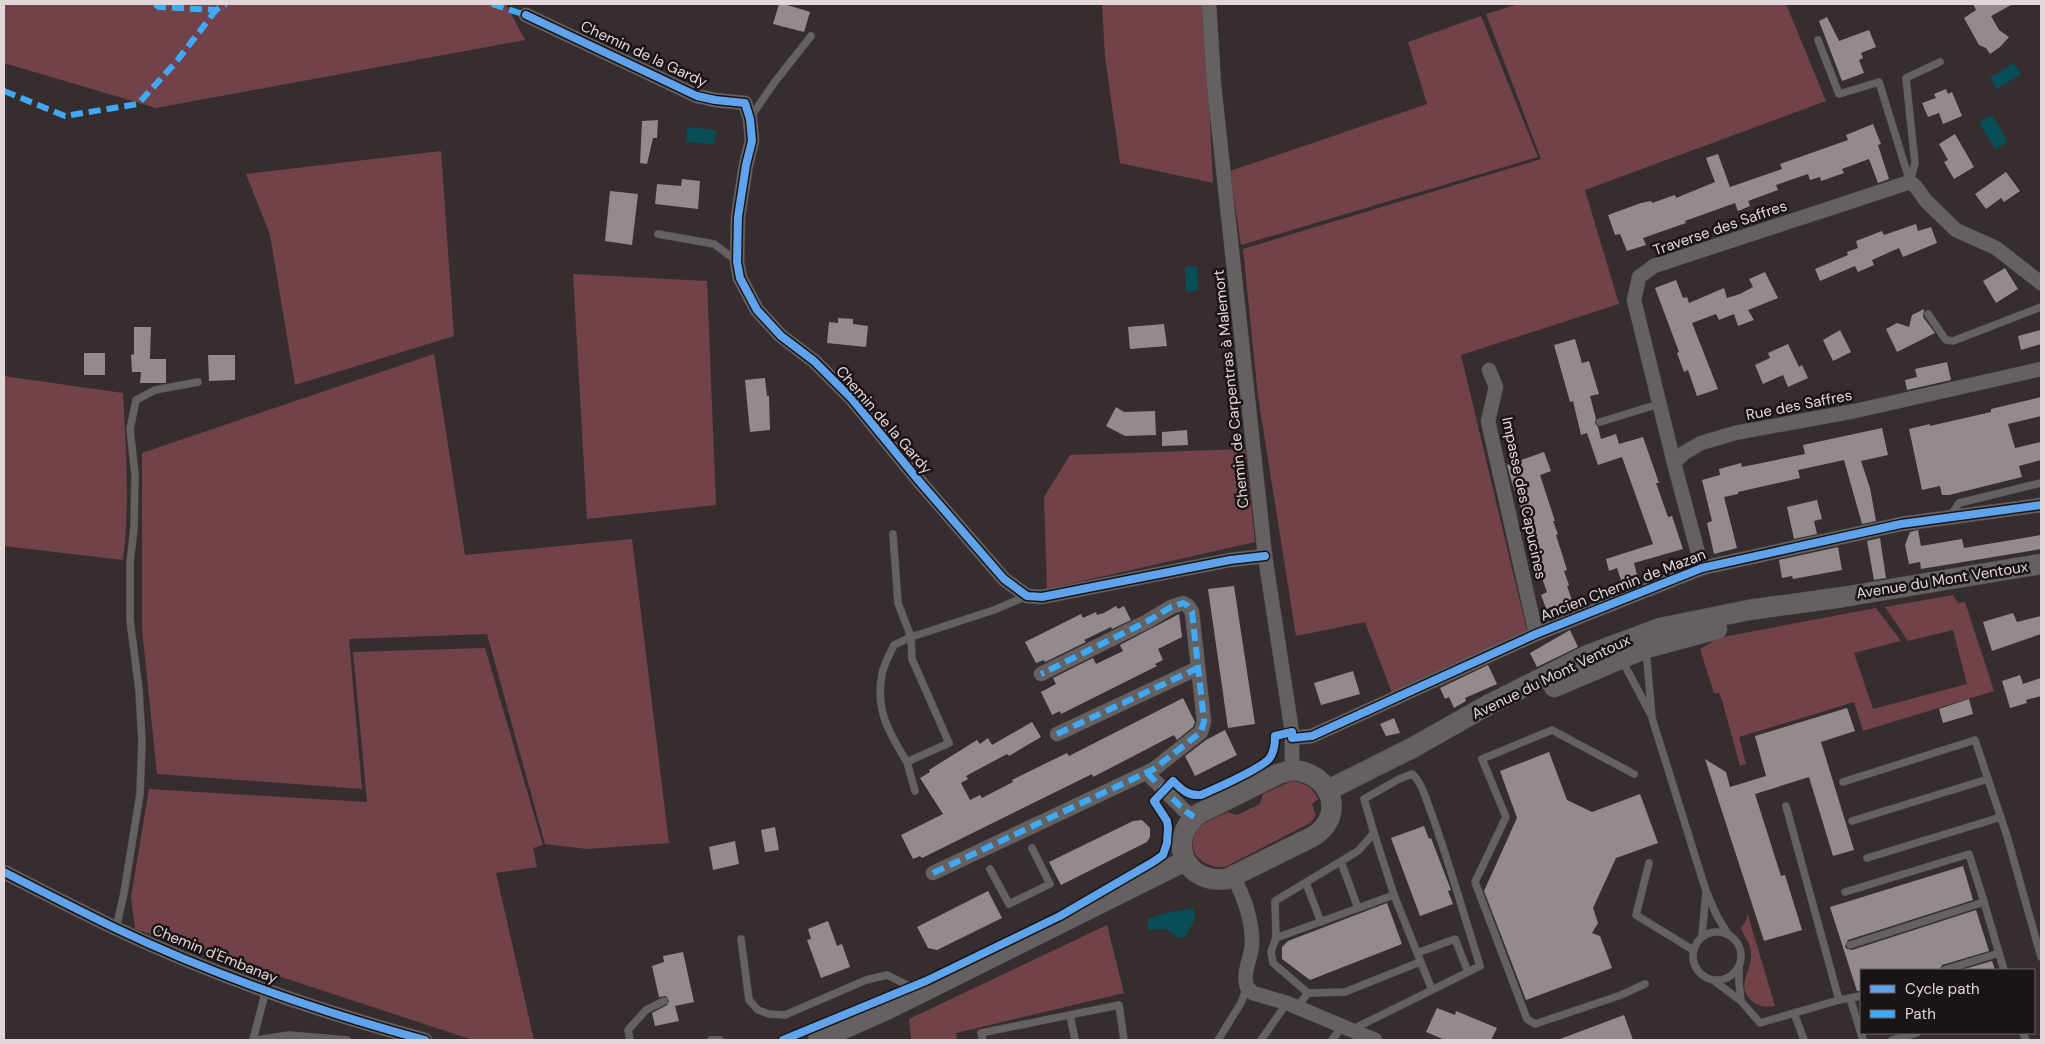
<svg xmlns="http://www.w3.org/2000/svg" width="2045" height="1044" font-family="'DM Sans',sans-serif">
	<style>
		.green { fill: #714249 }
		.water { fill: #084e57 }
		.building { fill: #928a8b }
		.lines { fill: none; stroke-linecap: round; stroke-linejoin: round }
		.lane-casing { stroke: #544d4d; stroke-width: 8 }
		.street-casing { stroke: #544d4d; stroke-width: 15 }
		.secondary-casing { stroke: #544d4d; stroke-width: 21 }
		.lane { stroke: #666161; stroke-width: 7 }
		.street { stroke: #666161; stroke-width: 14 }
		.secondary { stroke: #666161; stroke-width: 20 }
		.quiet { stroke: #3fa9f5; stroke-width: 6; stroke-dasharray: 12 6; stroke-linecap: butt }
		.cycleway-casing { stroke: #1b1415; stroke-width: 11 }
		.cycleway { stroke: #60a3ed; stroke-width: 8 }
		.labels { text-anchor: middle; stroke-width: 5; stroke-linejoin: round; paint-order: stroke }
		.street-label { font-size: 15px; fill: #e2d7d8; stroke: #1b1415 }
	</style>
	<rect width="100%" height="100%" fill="#362e2e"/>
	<g class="green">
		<polygon points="4,4 506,4 525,40 156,108 4,63"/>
		<polygon points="1102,4 1204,4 1213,183 1120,163 1105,57"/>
		<polygon points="1519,4 1786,4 1826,101 1585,190 1619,304 1461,355 1527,631 1392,693 1365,622 1296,636 1258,396 1243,249 1541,159 1486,14"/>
		<polygon points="1481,16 1538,157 1241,245 1230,171 1427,104 1408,42"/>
		<polygon points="441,151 454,336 295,385 270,235 246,174"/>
		<polygon points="573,274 707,281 716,505 587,519"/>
		<polygon points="434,354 465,555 632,539 669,843 587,849 545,844 487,634 349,639 362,789 157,774 142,629 142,453"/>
		<path d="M 4,376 L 123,393 C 126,449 130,504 123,560 L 4,546 Z"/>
		<polygon points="1245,449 1255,542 1047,589 1044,497 1070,455"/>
		<polygon points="1953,595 1958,603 1965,602 1994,691 1863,731 1854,702 1739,737 1746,764 1740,766 1722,700 1719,693 1714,693 1700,649 1718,638 1876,608 1901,641 1854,653 1873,709 1967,684 1953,630 1908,641 1885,607"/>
		<polygon points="485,648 543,845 533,848 537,867 496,873 534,1040 473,1040 135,929 131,897 149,789 367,802 353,652"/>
		<path d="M 1292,781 C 1305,783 1313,787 1318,799 L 1312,804 L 1316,816 L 1310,823 L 1225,867 C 1209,868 1191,860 1193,841 C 1194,836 1196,830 1200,827 C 1208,820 1219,816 1228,812 L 1237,815 L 1260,804 L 1263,794 Z"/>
		<path d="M 1747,912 L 1775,1006 C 1767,1007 1759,1007 1752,1001 C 1735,987 1752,971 1751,954 C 1751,943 1744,937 1741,928 L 1747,919 Z"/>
		<polygon points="1107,925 1124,993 956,1033 957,1040 911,1040 909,1019"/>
	</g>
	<g class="water">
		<polygon points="2014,63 2021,74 1997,89 1990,78"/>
		<polygon points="1992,115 2008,142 1995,149 1979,122"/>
		<polygon points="687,127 716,130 714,144 686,142"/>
		<polygon points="1197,266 1198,290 1189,292 1186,290 1185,267"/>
		<polygon points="1193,909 1196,917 1185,937 1179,938 1166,929 1148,930 1148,919 1174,911"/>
	</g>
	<g class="building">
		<polygon points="779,4 784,4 810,12 804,32 773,24"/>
		<polygon points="1973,4 2013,4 1991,16 1999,30 2009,37 2000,47 1990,54 1986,48 1979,45 1964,18 1976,10"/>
		<polygon points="1827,17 1839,41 1869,30 1876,47 1861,53 1863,58 1859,60 1864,73 1842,81 1819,21"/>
		<polygon points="1946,89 1948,94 1952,92 1962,116 1943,124 1939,113 1928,117 1922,103 1936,98 1934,94"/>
		<polygon points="658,120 657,138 653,138 647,164 640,163 642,121"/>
		<polygon points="1873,124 1881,144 1878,145 1889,179 1878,183 1869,159 1842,169 1844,173 1821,181 1820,177 1810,180 1808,174 1776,185 1778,190 1748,201 1750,206 1738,211 1735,203 1685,221 1686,223 1643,238 1646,245 1627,251 1620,234 1615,235 1608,215 1641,203 1651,201 1652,203 1675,195 1676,198 1715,182 1706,158 1718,154 1730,187 1782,169 1780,164 1848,140 1846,135"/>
		<polygon points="1955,134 1974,167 1954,179 1944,162 1948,160 1939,144"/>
		<polygon points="2006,172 2020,191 2004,202 2001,198 1986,209 1975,194"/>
		<polygon points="682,179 700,181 698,209 655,204 657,184 681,186"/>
		<polygon points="610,191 638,194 632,245 605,241"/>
		<polygon points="1916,224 1918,231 1931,227 1937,243 1903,257 1899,248 1872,260 1874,265 1858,272 1855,266 1820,281 1815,269 1848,255 1847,252 1858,248 1856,241 1882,231 1884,235"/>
		<polygon points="2005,268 2018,289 1996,303 1983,281"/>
		<polygon points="1765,272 1778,298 1748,310 1754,320 1738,326 1734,314 1719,320 1716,314 1692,323 1718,389 1697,396 1688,370 1684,372 1677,353 1679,352 1655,288 1676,280 1683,298 1687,297 1689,303 1724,288 1727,298 1740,294 1753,287 1749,279"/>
		<polygon points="1924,309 1923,317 1935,333 1897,352 1886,329 1897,323 1909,327 1912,315"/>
		<polygon points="838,318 853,319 853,324 868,326 866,347 827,343 829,322 838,323"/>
		<polygon points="1164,324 1167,346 1130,349 1128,327"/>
		<polygon points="134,327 151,327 150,359 166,359 166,383 140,383 141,372 132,372 131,355 134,354"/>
		<polygon points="1840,330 1851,352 1833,361 1823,340"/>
		<polygon points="2041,330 2041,344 2021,350 2018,336"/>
		<polygon points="1575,339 1582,363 1589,361 1599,394 1590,396 1596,419 1595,423 1598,427 1601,439 1616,434 1619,444 1643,437 1659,483 1656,483 1668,517 1672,516 1683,549 1634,563 1637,575 1621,580 1617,568 1609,571 1606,559 1653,544 1622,457 1598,465 1587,433 1581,435 1573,401 1570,402 1554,345"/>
		<polygon points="1788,344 1799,367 1802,365 1808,378 1788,387 1783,375 1763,384 1755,365 1770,358 1768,353"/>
		<rect x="84" y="353" width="21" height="22"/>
		<polygon points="208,355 235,355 235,380 209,381"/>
		<polygon points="1947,362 1951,380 1907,390 1905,380 1917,377 1915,369"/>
		<polygon points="765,378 767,396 769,396 770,430 750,432 745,380"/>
		<polygon points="2041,397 2041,416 2008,424 2015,448 2041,442 2041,460 2019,466 2022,477 1949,495 1942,495 1940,486 1922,490 1909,429 1930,424 1930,426 1991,412 1991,409"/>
		<polygon points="1116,407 1124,412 1155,411 1156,435 1125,436 1106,426"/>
		<polygon points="1882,428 1888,455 1861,461 1870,488 1876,521 1862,524 1844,460 1798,470 1800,478 1738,492 1738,494 1724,497 1737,548 1714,554 1707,523 1712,521 1702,480 1720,475 1719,469 1741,463 1742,467 1805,454 1803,445"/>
		<polygon points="1187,430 1188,445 1162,446 1162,432"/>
		<polygon points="1544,452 1551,471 1540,475 1555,521 1553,521 1558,534 1556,535 1567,570 1564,571 1569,585 1567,586 1575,609 1560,615 1558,607 1547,611 1541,595 1547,592 1530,544 1534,543 1513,486 1507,465"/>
		<polygon points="1817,500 1822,519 1814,521 1817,534 1794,539 1787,507"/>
		<polygon points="1918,530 1921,546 1962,539 1964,548 2041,535 2041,549 1921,569 1920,562 1909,564 1905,545 1910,532"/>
		<polygon points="1880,538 1886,578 1874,580 1867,541"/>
		<polygon points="1838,547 1842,570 1793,579 1792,576 1782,578 1779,560"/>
		<polygon points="1234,586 1255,724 1228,728 1208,589"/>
		<polygon points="1116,606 1118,609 1124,606 1131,620 1112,629 1111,627 1084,640 1086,642 1045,662 1044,660 1036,663 1025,642 1081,614 1083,618 1096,612 1097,615 1104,613"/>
		<polygon points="2013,613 2017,622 2041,616 2041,634 1992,651 1983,622"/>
		<polygon points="1179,614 1182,637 1158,649 1163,660 1155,664 1157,666 1061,714 1060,711 1052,715 1041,692 1056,684 1053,678 1093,658 1096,664 1123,651 1120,645"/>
		<polygon points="1570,630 1578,647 1537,667 1530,653"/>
		<polygon points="1488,665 1497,684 1465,698 1466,701 1454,708 1449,697 1445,699 1440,688"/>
		<polygon points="1353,671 1360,694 1321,705 1314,683"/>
		<polygon points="2020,675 2023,684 2041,678 2041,696 2026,700 2027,703 2010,708 2002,681"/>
		<polygon points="1183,698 1195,722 1193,727 1177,740 1174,735 1093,777 1092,774 922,858 920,856 913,859 901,835 943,814 920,778 930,772 929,770 977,740 980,744 988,738 992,745 1032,722 1041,737 1009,756 1007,754 966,776 968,779 961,783 970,800 980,795 982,798 1013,782 1012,780 1020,776 1067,753 1069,756"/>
		<polygon points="1969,699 1973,714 1943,723 1939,709"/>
		<polygon points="1847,708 1855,731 1821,742 1854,850 1833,856 1809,777 1755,794 1781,876 1785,875 1802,930 1764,941 1705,759 1726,772 1730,787 1766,776 1755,736"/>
		<polygon points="1394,718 1400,733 1386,736 1380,724"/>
		<polygon points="1225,730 1237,755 1195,776 1185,756 1206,740"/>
		<polygon points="1549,752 1567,800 1592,812 1640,794 1658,843 1616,858 1593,908 1598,923 1592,933 1600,936 1612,968 1526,1000 1484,891 1517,818 1500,771"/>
		<polygon points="1142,820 1150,828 1150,837 1147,842 1061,885 1049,862 1133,821"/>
		<polygon points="1424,826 1429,839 1431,838 1451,890 1448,891 1453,904 1420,916 1391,838"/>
		<polygon points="775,827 779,850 765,852 761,830"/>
		<polygon points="735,841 739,864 713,870 709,847"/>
		<polygon points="1963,866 1973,900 1848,940 1845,946 1847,949 1852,950 1976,910 1989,951 1942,965 1939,970 1861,970 1861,991 1857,991 1830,907"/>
		<polygon points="988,891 1002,918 937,950 928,948 917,927"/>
		<polygon points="1387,903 1402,944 1310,980 1282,959 1282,947 1288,941"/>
		<polygon points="828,921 837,946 842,944 850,967 821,978 807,940 811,939 808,929"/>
		<polygon points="683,952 694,1002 675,1006 679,1021 655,1026 652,1013 667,1005 669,1001 666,996 659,997 652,966 664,962 663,956"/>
		<polygon points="1992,961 1995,970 1961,970"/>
		<polygon points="1437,1008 1455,1015 1456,1011 1497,1028 1491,1040 1445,1040 1426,1032"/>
		<polygon points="1624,1015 1633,1040 1560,1040 1560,1039"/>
	</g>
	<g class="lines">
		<g class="lane-casing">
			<g id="lane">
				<polyline points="1818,40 1839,94 1879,82 1910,182"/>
				<polyline points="750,118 774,83 811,36"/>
				<polyline points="1910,182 1915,163 1906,78 1940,62"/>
				<polyline points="658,234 714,244 737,261"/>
				<polyline points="1928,314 1946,340 1953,341 2041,307"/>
				<polyline points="1600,422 1659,404"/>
				<polyline points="1950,517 1959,503 2041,483"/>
				<path d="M 893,534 L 898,603 L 911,637 L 894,645 C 890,654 884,664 882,674 C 875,710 889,733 907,762 L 949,743 L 912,659 L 911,637 L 994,610 L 1027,596"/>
				<polyline points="1646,649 1652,718 1706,891 1717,916 1728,934"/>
				<polyline points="1622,660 1651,715"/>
				<polyline points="907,762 915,791"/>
				<polyline points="1634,774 1552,730 1482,759 1506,817 1475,882 1527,1019 1535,1024 1621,995 1645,984"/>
				<polyline points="1843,782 1975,740 2007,836 2041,957"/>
				<polyline points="1852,821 1988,779"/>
				<path d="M 1374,833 L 1364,799 L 1399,779 L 1412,774 C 1422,782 1426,800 1431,812 C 1449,862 1464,915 1480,966 L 1432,990"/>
				<polyline points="1867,858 2001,817"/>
				<polyline points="1341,862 1358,908"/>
				<polyline points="1649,863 1636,915 1693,950"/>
				<polyline points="990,869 1009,904 1050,884 1032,848"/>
				<polyline points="1306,883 1321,922"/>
				<polyline points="1845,892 1969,854 1984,902"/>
				<polyline points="116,929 124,893 140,794 142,742 139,690 130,620 130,563 134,528 135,475 130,429 136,400 155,390 198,382"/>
				<circle cx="1717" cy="956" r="24"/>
				<polyline points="1702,936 1706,892"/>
				<polyline points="1276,938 1394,895"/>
				<polyline points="741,939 749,1000 758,1010 769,1014 785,1015 866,980 887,975 919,991"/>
				<polyline points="1850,945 1984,902 2004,970"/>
				<polyline points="1417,953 1455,939 1468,972"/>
				<polyline points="1944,970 1999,953"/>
				<polyline points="1713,980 1741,1001 1739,983 1739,967"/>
				<polyline points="1308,993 1345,992 1420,962"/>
				<polyline points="1850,998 1863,1040"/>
				<polyline points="1839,1000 1861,996"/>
				<polyline points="1741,1001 1760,1023 1839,1000 1786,806"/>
				<polyline points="1297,1007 1308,993 1273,963 1271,952 1276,938 1275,901 1358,851 1374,833 1394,895 1432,990 1351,1030"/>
				<polyline points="1794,1013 1804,1040"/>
				<polyline points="1070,1015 1075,1040"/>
				<polyline points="2023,1033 2026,1040"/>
				<polyline points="253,1040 266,990"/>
				<polyline points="257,1040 289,1035 347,1040"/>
				<polyline points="630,1040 628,1030 646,1010 664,1001"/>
				<polyline points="711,1040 720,1040"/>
				<polyline points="983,1040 981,1033 1119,1005 1124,1040"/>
				<polyline points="1218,1040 1241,1003 1247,987"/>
				<polyline points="1261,1040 1287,1003"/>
				<polyline points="1332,1040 1342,1027"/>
				<polyline points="1892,1040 1917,1033"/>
			</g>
		</g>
		<g class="street-casing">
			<g id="street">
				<polyline points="1209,4 1214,85 1265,556 1292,732 1292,770"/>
				<polyline points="526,15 697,96 715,100 745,103 750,119 752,141 746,165 738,217 737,262 740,278 757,310 781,336 814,361 852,399 919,481 1004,579 1027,596 1042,597 1230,560 1265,556"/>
				<polyline points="1489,370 1496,387 1488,421 1536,634"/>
				<polyline points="1674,463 1634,300 1639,277 1654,266 1910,182 1916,187 1926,201 1956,230 1996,248 2041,283"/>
				<polyline points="1702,568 1674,463 1684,453 1701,443 1735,433 1855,411 2041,369"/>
				<polyline points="1057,734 1198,668"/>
				<polyline points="1292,738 1312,736 1536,634 1702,568 1901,524 2041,505"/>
				<polyline points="1147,773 1184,810 1194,817"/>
				<path d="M 4,872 C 41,891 78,910 115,928 C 213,975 321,1012 425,1040"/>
				<polyline points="933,873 1154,769 1201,732 1204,721 1192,612 1188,606 1183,603 1171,607 1146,622 1041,674"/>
				<path d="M 1233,876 C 1244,897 1253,920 1252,945 C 1251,959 1242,973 1247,987 L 1253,993 L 1287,1003 L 1375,1040"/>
			</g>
		</g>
		<g class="secondary-casing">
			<g id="secondary">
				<polyline points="1554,687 1646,648 1717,629"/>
				<path d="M 1292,770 C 1332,772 1347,817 1312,837 L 1227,879 C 1184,885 1165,838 1200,813 L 1278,774 Z"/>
				<polyline points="1328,790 1412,748 1488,705 1590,654 1660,628 1749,610 1843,597 2041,564"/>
				<polyline points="818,1040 886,1010 1185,861"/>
			</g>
		</g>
		<use href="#lane" class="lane"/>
		<use href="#street" class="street"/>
		<use href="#secondary" class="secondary"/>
		<g class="quiet">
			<polyline points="155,4 159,7 216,10 226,4"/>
			<polyline points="492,4 526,15"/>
			<polyline points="4,91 65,116 138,104 176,62 216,10"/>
			<polyline points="1057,734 1198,668"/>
			<polyline points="1147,773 1184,810 1194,817"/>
			<polyline points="933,873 1154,769 1201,732 1204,721 1192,612 1188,606 1183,603 1171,607 1146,622 1041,674"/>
		</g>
		<g class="cycleway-casing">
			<g id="cycleway">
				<polyline points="526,15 697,96 715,100 745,103 750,119 752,141 746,165 738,217 737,262 740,278 757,310 781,336 814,361 852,399 919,481 1004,579 1027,596 1042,597 1230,560 1265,556"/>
				<path d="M 4,872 C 41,891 78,910 115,928 C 213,975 321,1012 425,1040"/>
				<path d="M 783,1040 L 926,981 L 1060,916 L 1153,862 L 1163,855 L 1167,843 L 1168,828 L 1167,821 L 1154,801 L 1173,781 C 1182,790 1188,796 1201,795 C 1217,788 1258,770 1269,759 C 1274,753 1275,744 1275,736 L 1292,732 L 1292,738 L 1312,736 L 1536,634 L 1702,568 L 1901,524 L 2041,505"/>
			</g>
		</g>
		<use href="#cycleway" class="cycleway"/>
	</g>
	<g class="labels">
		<g class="street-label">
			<text transform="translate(644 54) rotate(25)" y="5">Chemin de la Gardy</text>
			<text transform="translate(1720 228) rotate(-19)" y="5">Traverse des Saffres</text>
			<text transform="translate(1231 389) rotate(-96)" y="5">Chemin de Carpentras à Malemort</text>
			<text transform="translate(1799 405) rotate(-11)" y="5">Rue des Saffres</text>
			<text transform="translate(884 420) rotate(49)" y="5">Chemin de la Gardy</text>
			<text transform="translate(1524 498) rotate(78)" y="5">Impasse des Capucines</text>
			<text transform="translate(1942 580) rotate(-9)" y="5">Avenue du Mont Ventoux</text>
			<text transform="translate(1623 585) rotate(-21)" y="5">Ancien Chemin de Mazan</text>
			<text transform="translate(1551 677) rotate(-26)" y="5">Avenue du Mont Ventoux</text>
			<text transform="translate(215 954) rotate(22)" y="5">Chemin d'Embanay</text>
		</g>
	</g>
	<rect width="2045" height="1044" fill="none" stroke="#e2d7d8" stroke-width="10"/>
	<rect x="1860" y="969" width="175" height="65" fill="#1b1415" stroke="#6b6263"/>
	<rect x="1870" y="985" width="25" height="8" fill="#60a3ed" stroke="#6b6263"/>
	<text x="1905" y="994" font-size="15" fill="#e2d7d8">Cycle path</text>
	<rect x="1870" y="1010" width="25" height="8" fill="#3fa9f5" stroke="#6b6263"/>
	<text x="1905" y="1019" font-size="15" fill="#e2d7d8">Path</text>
</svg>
